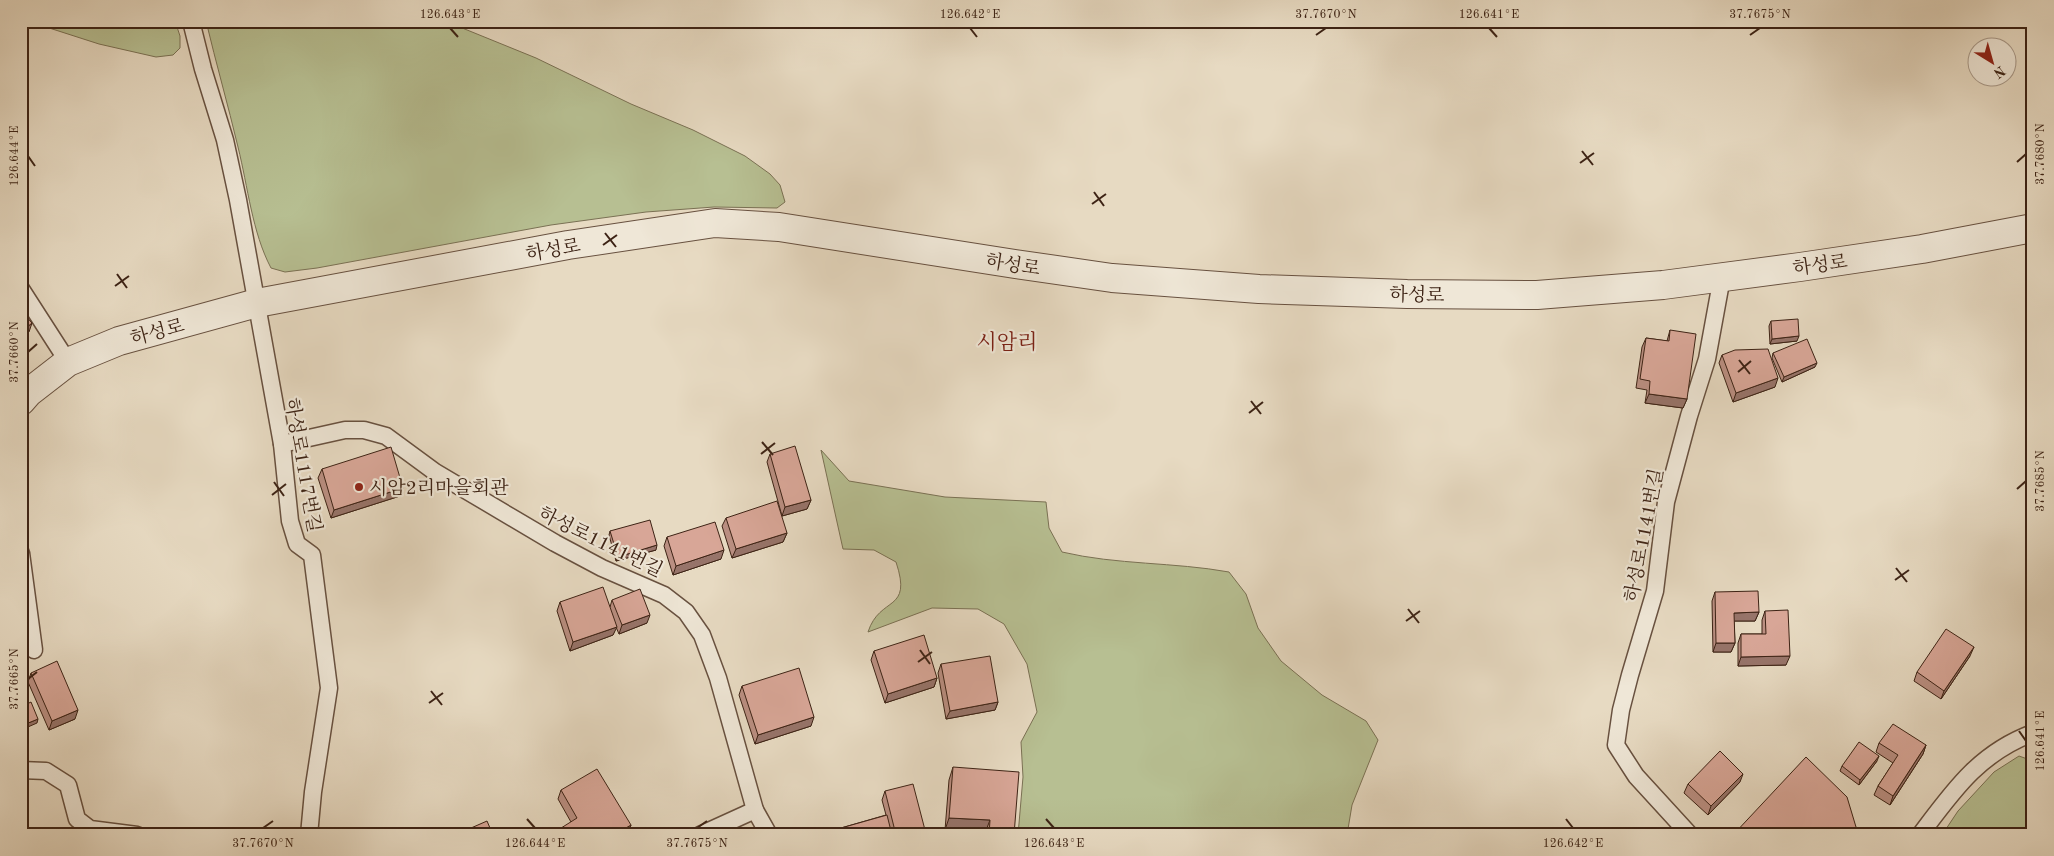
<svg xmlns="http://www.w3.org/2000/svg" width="2054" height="856" font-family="'Old Standard TT','Noto Serif KR',serif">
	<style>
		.green { fill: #b7bf92; stroke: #7a7154 }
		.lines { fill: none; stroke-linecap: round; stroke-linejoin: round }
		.lane-casing { stroke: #685140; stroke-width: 19 }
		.street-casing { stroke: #685140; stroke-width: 30 }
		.lane { stroke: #efe7d7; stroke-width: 16 }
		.street { stroke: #efe7d7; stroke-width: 28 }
		.wall { fill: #ba8f82; stroke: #3d2315 }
		.shaded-wall { fill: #97746a; stroke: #3d2315 }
		.building { fill: #d8a697; stroke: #3d2315 }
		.ticks { fill: none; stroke: #3d2315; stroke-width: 2 }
		.poi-dot { fill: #8f2418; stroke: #efe7d7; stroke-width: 2 }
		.labels { text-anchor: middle; stroke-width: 4.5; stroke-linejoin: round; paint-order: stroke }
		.street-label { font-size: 19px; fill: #3d2315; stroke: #efe7d7 }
		.poi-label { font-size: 19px; fill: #3d2315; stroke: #efe7d7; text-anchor: start }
		.quarter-label { font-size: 21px; fill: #7a1f14; stroke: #efe7d7 }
		.neatline { fill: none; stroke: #3d2315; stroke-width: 2 }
		.ticks-label { font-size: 12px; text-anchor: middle; fill: #3d2315 }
	</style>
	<rect width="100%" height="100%" fill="#e7dac2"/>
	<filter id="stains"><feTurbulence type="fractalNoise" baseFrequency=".004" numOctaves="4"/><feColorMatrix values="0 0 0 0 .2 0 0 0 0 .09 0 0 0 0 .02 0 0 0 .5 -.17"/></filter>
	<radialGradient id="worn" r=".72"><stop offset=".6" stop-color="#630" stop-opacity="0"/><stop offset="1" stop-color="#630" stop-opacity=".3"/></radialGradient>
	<g class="green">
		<polygon points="21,21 175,21 180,36 180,48 173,55 156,57 99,44 43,26 21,28"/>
		<path d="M 206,21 L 445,21 L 536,58 L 631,104 L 693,130 L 745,156 L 770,174 L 780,185 L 785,202 L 777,208 L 714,207 L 646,212 L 551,225 L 317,268 L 285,272 L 271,268 C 252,232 248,187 238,147 C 228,105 216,63 206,21 Z"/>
		<path d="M 821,450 L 849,481 L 945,497 L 1046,502 L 1049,528 L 1062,552 C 1117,565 1174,562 1229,572 L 1246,594 L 1258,628 L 1281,661 L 1322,695 L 1366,721 L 1378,740 L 1352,805 L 1347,835 L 1018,835 L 1023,777 L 1021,742 L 1037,712 L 1027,664 L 1004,624 L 978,609 L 932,608 L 868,632 C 880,595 913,613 896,562 L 874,550 L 843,549 Z"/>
		<polygon points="2019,756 2033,761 2033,835 1942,835 1958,811 1994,772"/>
	</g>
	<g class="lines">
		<g class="lane-casing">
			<g id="lane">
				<polyline points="191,21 203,69 225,140 238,200 282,444 290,521 297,544 312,555 329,688 313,792 309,835"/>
				<polyline points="21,289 68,362"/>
				<polyline points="282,444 345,430 364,430 386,436 435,472 555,543 602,568 664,595 686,612 702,635 718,678 755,810 769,835"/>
				<polyline points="21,553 34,650"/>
				<polyline points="21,770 46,771 68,785 77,819 90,829 137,835"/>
				<polyline points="700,835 755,810"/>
				<polyline points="1690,835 1636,776 1616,745 1621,710 1630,675 1655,591 1666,502 1689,416 1707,359 1722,277"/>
				<path d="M 1920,835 C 1953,791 1979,753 2033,733"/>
			</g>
		</g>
		<g class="street-casing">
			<polyline id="street" points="21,401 28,393 68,362 119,341 257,303 568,245 715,223 779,227 1015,264 1112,278 1259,289 1407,294 1537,295 1663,285 1800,267 1922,249 2033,228"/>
		</g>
		<use href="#lane" class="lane"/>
		<use href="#street" class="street"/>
	</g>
	<g class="wall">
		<polygon points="1771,321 1797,341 1770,344 1769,326"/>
		<polygon points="1670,330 1687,399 1683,408 1645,403 1647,390 1636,388 1642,347 1646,338 1667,341"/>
		<polygon points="1773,353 1815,367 1782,382 1772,358"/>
		<polygon points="1722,355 1775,387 1733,402 1719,363"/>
		<polygon points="770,454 811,500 807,509 782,516 767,462"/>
		<polygon points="322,469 400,496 331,518 318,478"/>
		<polygon points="726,518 787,533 783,542 732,558 722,526"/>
		<polygon points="610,531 656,550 616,561 609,535"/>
		<polygon points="667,537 721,559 673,575 664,546"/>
		<polygon points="1715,592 1759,612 1755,621 1734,621 1735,643 1731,652 1713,652 1712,601"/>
		<polygon points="612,600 647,623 619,634 616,627 613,635 570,651 557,611 560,602 610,607"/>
		<polygon points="1765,611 1786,665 1738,666 1738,643 1741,634 1762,634 1762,620"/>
		<polygon points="874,651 937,678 934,687 885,703 871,660"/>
		<polygon points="1970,656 1941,699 1914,681 1917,672"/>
		<polygon points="941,664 998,702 995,710 946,719 938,673"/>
		<polygon points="31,673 75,719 49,730 28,682"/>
		<polygon points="742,686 811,726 755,744 739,695"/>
		<polygon points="1879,743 1926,745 1923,754 1890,805 1874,795 1878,786 1893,763 1876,752"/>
		<polygon points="1877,761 1859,785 1840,771 1842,766"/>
		<polygon points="953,767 1014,835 985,835 985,833 945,830 949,780"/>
		<polygon points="1740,782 1708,815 1684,793 1688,784"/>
		<polygon points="561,790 631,825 628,833 571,822 558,799"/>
		<polygon points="885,791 924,835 839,835 841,828 886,815 882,800"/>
	</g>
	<g class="shaded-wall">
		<polygon points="32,323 29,332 21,338 21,332"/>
		<polygon points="1799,336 1797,341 1770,344 1772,339"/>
		<polygon points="1817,363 1815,367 1782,382 1784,377"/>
		<polygon points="1778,378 1775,387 1733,402 1736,393"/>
		<polygon points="1649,394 1687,399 1683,408 1645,403"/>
		<polygon points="403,488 400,496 331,518 334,510"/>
		<polygon points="811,500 807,509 782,516 785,507"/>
		<polygon points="787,533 783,542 732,558 736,549"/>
		<polygon points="657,545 656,550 616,561 618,557"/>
		<polygon points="724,550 721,559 673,575 676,566"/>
		<polygon points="1759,612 1755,621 1731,621 1734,613"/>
		<polygon points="650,615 647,623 619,634 622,625"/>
		<polygon points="617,627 613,635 570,651 573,642"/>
		<polygon points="1716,643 1735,643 1731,652 1713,652"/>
		<polygon points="1974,647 1970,656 1941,699 1944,691"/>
		<polygon points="1790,656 1786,665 1738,666 1741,657"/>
		<polygon points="937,678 934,687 885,703 888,694"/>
		<polygon points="28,691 26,695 21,698 21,694"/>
		<polygon points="998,702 995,710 946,719 950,711"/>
		<polygon points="78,710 75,719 49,730 52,721"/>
		<polygon points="814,717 811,726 755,744 758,735"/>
		<polygon points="38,719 37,723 21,730 21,726"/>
		<polygon points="1926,745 1923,754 1890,805 1893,796"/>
		<polygon points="1879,756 1877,761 1859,785 1860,780"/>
		<polygon points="1743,774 1740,782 1708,815 1711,806"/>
		<polygon points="949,818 990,820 985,833 945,830"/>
		<polygon points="631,825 628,833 625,835 614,835"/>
		<polygon points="925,830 924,835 908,835"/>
	</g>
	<g class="building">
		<polygon points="21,311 32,323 21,332"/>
		<polygon points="1798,319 1799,336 1772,339 1771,321"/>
		<polygon points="1670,330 1696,334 1687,399 1649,394 1650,381 1640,379 1646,338 1669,341"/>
		<polygon points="1807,339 1817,363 1784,377 1773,353"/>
		<polygon points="1768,349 1778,378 1736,393 1722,355 1735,350"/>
		<polygon points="795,446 811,500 785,507 770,454"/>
		<polygon points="391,447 403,488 334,510 322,469"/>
		<polygon points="777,501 787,533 736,549 726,518"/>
		<polygon points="650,520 657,545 618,557 610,531"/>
		<polygon points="715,522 724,550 676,566 667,537"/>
		<polygon points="603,587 617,627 573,642 560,602"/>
		<polygon points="640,589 650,615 622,625 612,600"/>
		<polygon points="1758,591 1759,612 1734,613 1735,643 1716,643 1715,592"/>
		<polygon points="1788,610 1790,656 1741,657 1741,634 1766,634 1765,611"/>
		<polygon points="1946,629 1974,647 1944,691 1917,672"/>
		<polygon points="924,635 937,678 888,694 874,651"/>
		<polygon points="990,656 998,702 950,711 941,664"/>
		<polygon points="57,661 78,710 52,721 31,673"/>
		<polygon points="799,668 814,717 758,735 742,686"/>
		<polygon points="21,677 28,691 21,694"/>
		<polygon points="31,702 38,719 21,726 21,707"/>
		<polygon points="1893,724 1926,745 1893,796 1878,786 1898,755 1879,743"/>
		<polygon points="1859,742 1879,756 1860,780 1842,766"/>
		<polygon points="1720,751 1743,774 1711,806 1688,784"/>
		<polygon points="1806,757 1847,797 1856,827 1865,835 1733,835"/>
		<polygon points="953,767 1019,772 1014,835 989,835 990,820 949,818"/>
		<polygon points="597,769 631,825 614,835 550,835 577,818 561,790"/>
		<polygon points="913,784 925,830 908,835 896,835 885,791"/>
		<polygon points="887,815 892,835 843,835 841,828"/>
		<polygon points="487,821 493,835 455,835"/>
	</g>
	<path class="ticks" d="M 450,28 L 458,37M 970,28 L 977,37M 1489,28 L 1497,37M 1316,35 L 1326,28M 1750,35 L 1760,28M 1582,151 L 1593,165M 28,156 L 35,166M 2017,162 L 2026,154M 1580,163 L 1594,153M 1094,192 L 1104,206M 1092,204 L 1106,194M 605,233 L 616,247M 603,245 L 617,235M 117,274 L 127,288M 115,286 L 129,276M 28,352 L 37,344M 1739,360 L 1750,374M 1738,372 L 1751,361M 1251,401 L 1261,414M 1249,413 L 1263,402M 762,442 L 773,455M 761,454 L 775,443M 274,482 L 284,496M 2017,489 L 2026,481M 272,495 L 286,484M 1896,568 L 1907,582M 1895,580 L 1909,570M 1408,609 L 1419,623M 1406,621 L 1420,611M 920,650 L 930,664M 918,662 L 932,652M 28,679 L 37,672M 431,691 L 442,705M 429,703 L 443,693M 2019,731 L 2026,741M 527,819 L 535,828M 1046,819 L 1054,828M 1566,819 L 1573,828M 263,828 L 273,821M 697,828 L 707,821"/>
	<circle class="poi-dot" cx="359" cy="487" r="5"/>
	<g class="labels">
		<g class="street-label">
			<text transform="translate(553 249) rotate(-10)" y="7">하성로</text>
			<text transform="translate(1013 264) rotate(9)" y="7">하성로</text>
			<text transform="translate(1820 264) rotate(-8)" y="7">하성로</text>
			<text transform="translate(1417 294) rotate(1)" y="7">하성로</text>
			<text transform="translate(157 331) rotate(-15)" y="7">하성로</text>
			<text transform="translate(304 465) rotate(80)" y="7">하성로1117번길</text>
			<text transform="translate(1643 535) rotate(-79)" y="7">하성로1141번길</text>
			<text transform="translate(601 541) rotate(26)" y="7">하성로1141번길</text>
		</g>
		<g class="poi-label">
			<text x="369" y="494">시암2리마을회관</text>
		</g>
		<g class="quarter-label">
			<text x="1007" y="349">시암리</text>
		</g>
	</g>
	<rect width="2054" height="856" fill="none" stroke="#e7dac2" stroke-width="55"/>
	<g transform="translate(1992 62) rotate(143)"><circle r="24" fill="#efe7d7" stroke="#a89989"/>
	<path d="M0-4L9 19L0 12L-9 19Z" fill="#8f2418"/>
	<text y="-8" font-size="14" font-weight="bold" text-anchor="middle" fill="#3d2315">N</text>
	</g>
	<rect x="28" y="28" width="1998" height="800" class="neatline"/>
	<g class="ticks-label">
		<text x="450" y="18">126.643°E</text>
		<text x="970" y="18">126.642°E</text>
		<text x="1326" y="18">37.7670°N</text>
		<text x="1489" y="18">126.641°E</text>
		<text x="1760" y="18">37.7675°N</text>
		<text transform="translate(2040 154) rotate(-90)" y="4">37.7680°N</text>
		<text transform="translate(14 156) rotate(-90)" y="4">126.644°E</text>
		<text transform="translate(14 352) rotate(-90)" y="4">37.7660°N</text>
		<text transform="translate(2040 481) rotate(-90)" y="4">37.7685°N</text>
		<text transform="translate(14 679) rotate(-90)" y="4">37.7665°N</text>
		<text transform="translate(2040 741) rotate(-90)" y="4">126.641°E</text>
		<text x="263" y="847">37.7670°N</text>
		<text x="535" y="847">126.644°E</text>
		<text x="697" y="847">37.7675°N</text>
		<text x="1054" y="847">126.643°E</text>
		<text x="1573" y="847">126.642°E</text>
	</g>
	<rect width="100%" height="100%" filter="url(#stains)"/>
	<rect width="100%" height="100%" fill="url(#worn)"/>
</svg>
